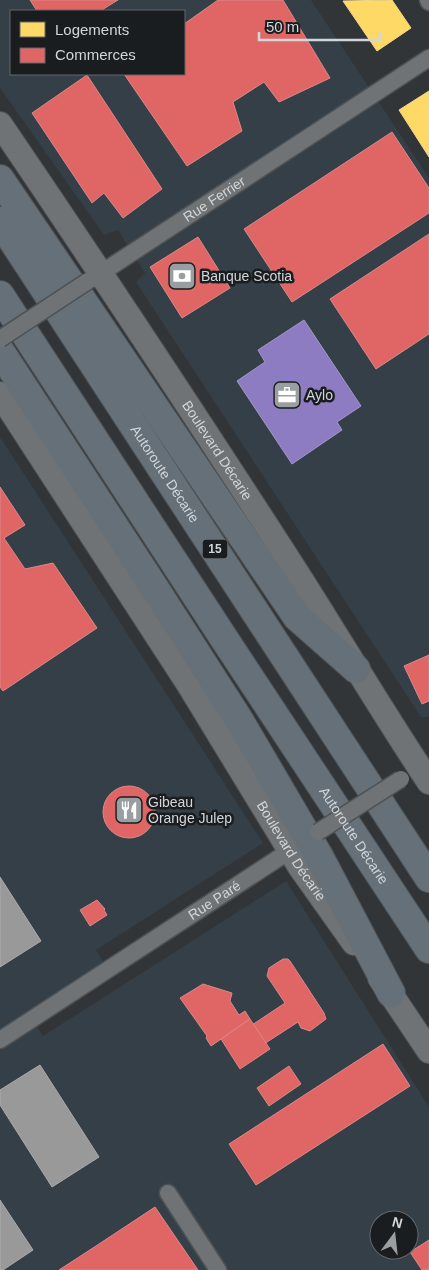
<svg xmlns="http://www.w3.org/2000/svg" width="429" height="1270" font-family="Arial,sans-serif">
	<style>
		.built { fill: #343f48; fill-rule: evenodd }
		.homes { fill: #ffd966; stroke: #f1d888 }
		.shops { fill: #e06666; stroke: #dc8888 }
		.offices { fill: #8e7cc3; stroke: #a297ca }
		.industry { fill: #999; stroke: #aaabac }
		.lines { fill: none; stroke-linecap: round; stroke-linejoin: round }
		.minor-casing { stroke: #4e5254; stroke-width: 19 }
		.secondary-casing { stroke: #4e5254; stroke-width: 26 }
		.motorway-casing { stroke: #4e5254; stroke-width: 30 }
		.minor { stroke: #707375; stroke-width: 16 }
		.secondary { stroke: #707375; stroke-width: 24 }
		.motorway { stroke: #657079; stroke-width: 28 }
		.minor-bridge-casing { stroke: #4e5254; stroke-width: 19; stroke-linecap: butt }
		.minor-bridge { stroke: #707375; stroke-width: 16 }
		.labels { text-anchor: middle; stroke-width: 5; stroke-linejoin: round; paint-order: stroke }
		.shield { fill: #1a1d1f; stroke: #9a9ea1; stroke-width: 1 }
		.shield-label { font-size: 12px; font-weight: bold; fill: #d1d6d9 }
		.street-label { font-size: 14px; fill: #d1d6d9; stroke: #1a1d1f }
		.poi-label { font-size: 14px; fill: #d1d6d9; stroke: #1a1d1f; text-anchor: start }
	</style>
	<rect width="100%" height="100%" fill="#323538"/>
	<g class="built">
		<path d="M 0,0 L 311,0 L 429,178 L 429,717 L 421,717 L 136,282 L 145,273 L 118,230 L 104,235 L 0,88 ZM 11,11 L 184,11 L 184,74 L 11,74 Z"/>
		<path d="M 0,437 L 263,843 L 96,950 L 104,963 L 28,1014 L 43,1036 L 286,881 L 429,1107 L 429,1270 L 0,1270 ZM 379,1220 L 409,1220 L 409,1250 L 379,1250 Z"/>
	</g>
	<g class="homes">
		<polygon points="392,0 411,28 377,51 343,1"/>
		<polygon points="429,91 429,157 399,110"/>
	</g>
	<g class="shops">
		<polygon points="30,0 118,0 100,11 37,11"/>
		<polygon points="218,0 283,0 330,78 279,102 264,82 233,102 242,131 187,166 124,74 184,74 184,24"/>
		<polygon points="87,75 162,189 123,218 104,193 92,203 32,113"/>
		<polygon points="392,132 429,188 429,213 292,302 244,229"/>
		<polygon points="429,234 429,334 376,369 330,299"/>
		<polygon points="198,237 230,288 182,318 150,267"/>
		<polygon points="0,487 25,525 4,538 25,569 53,563 97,628 3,691 0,687"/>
		<polygon points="429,655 429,701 422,704 404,666"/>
		<circle cx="129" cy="812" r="26"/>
		<polygon points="97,900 105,909 104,910 107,915 90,926 80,910"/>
		<polygon points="283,959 288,959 290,961 324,1013 326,1019 310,1031 301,1028 298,1022 264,1044 252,1025 285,1003 267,976 269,968"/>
		<polygon points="203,984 232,993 230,1001 239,1015 245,1011 250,1019 211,1046 206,1038 207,1036 180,998"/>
		<polygon points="250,1019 270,1049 240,1069 221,1039"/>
		<polygon points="383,1044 410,1086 256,1185 229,1144"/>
		<polygon points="289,1066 301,1084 269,1106 257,1088"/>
		<polygon points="155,1207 198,1270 59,1270 99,1244"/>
		<polygon points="429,1240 429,1270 422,1270 410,1252"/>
	</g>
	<polygon class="offices" points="304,320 361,406 337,422 342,430 292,464 237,381 265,362 258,350"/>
	<g class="industry">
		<polygon points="0,877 41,941 0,967"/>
		<polygon points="40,1065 99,1157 52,1187 0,1105 0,1090"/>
		<polygon points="0,1200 33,1250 3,1270 0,1270"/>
	</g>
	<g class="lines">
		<g class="minor-casing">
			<g id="minor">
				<polyline points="428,0 429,2"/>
				<path id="s1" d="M 92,279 L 429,58"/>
				<path id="s2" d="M 0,1040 L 297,846"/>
				<polyline points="168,1193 218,1270"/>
			</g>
		</g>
		<g class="secondary-casing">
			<g id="secondary">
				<path id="s3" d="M 0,124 C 98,268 195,415 290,562 C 337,635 381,710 429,782"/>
				<path id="s4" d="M 0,394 L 189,685 L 300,867 L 354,943"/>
				<polyline points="380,978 429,1051"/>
			</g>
		</g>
		<g class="motorway-casing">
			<g id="motorway">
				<polyline points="0,179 297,617 356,669"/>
				<path id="s5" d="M 0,221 L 429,878"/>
				<path id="s6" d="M 0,295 L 225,640 L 429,949"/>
				<polyline points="0,351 152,584 238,718 319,856 391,993"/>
			</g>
		</g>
		<use href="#minor" class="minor"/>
		<use href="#secondary" class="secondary"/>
		<use href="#motorway" class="motorway"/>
		<g class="minor-bridge-casing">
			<g id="minor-bridge">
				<polyline points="0,339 88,281"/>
				<polyline points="318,832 401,779"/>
			</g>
		</g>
		<use href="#minor-bridge" class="minor-bridge"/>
	</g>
	<defs>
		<g id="bank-square" transform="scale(1.4375)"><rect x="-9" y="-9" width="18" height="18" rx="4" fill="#999ea1" stroke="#1a1d1f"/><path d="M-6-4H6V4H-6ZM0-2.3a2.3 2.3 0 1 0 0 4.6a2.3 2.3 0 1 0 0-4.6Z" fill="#fff"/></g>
		<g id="office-square" transform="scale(1.4375)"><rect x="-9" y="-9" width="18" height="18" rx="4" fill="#999ea1" stroke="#1a1d1f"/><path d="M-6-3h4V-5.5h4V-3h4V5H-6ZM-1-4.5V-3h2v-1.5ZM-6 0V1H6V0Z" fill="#fff"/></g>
		<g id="restaurant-square" transform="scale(1.4375)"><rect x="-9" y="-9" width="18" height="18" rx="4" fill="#999ea1" stroke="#1a1d1f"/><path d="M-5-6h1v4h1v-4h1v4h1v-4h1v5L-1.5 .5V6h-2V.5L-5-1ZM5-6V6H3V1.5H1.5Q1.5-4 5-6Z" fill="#fff"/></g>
	</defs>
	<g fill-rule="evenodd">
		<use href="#bank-square" x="182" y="276"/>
		<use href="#office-square" x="287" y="395"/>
		<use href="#restaurant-square" x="129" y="810"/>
	</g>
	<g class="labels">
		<rect class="shield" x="202.5" y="539.5" width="25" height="19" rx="4"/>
		<g class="shield-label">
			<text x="215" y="553">15</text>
		</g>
		<g class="street-label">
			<text dy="5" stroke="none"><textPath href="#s1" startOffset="146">Rue Ferrier</textPath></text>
			<text dy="5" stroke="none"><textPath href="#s3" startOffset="392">Boulevard Décarie</textPath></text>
			<text dy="5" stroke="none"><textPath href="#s5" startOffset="302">Autoroute Décarie</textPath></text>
			<text dy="5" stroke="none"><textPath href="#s6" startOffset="646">Autoroute Décarie</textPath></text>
			<text dy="5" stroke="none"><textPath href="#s4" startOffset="542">Boulevard Décarie</textPath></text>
			<text dy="5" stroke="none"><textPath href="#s2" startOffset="256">Rue Paré</textPath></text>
		</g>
		<g class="poi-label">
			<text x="201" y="281">Banque Scotia</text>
			<text x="306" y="400">Aylo</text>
			<text x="148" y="807">Gibeau<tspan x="148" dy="16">Orange Julep</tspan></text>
		</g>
	</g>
	<rect x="10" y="10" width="175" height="65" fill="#1a1d1f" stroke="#636769"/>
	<rect x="20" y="22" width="25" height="15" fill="#ffd966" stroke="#636769"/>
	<text x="55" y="35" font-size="15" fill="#d1d6d9">Logements</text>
	<rect x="20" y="48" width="25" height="15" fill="#e06666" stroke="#636769"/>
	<text x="55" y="60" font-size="15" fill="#d1d6d9">Commerces</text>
	<g transform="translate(394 1235) rotate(15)"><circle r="24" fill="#1a1d1f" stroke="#636769"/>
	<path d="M0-4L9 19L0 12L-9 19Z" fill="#999ea1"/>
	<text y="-8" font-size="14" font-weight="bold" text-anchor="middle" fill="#d1d6d9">N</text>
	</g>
	<path d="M259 32v8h121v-8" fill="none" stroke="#d1d6d9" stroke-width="2.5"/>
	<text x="266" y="32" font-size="15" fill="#d1d6d9" stroke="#1a1d1f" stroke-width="4" paint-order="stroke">50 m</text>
</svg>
